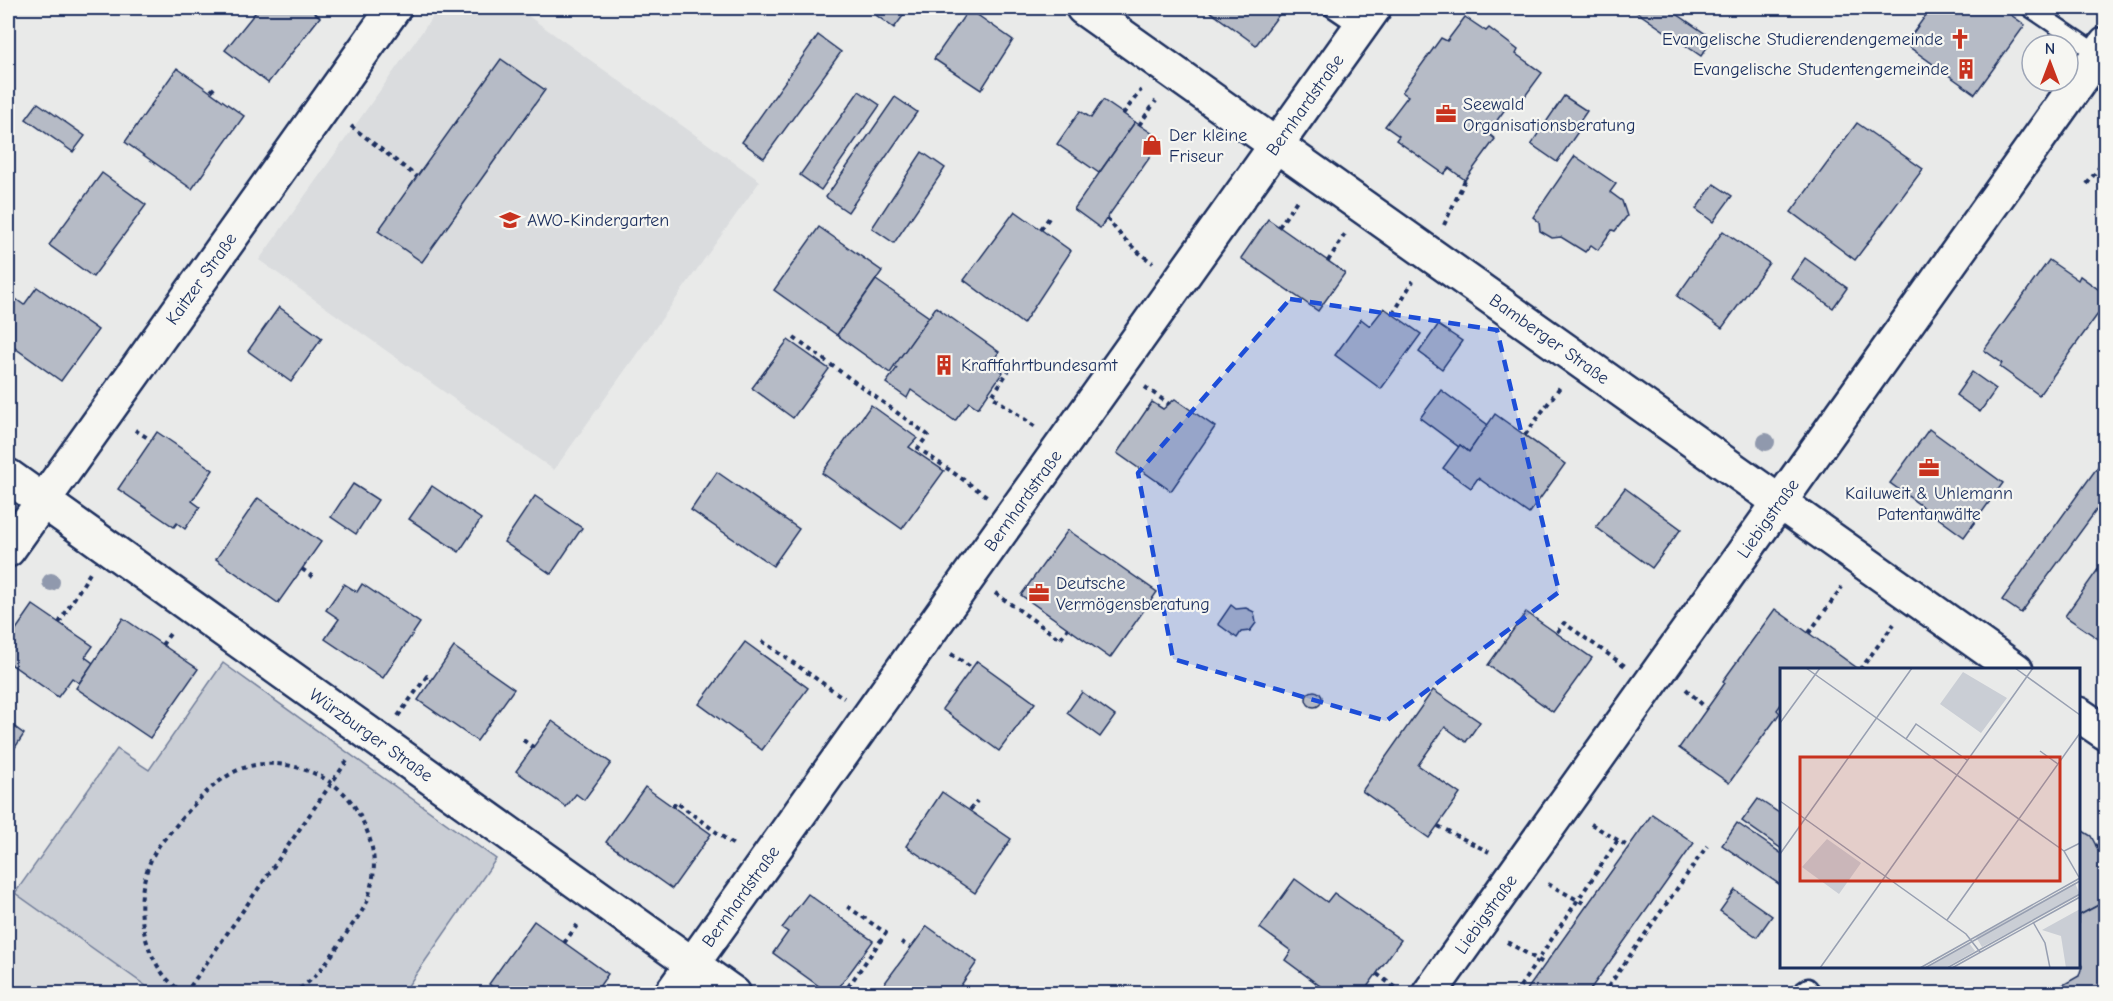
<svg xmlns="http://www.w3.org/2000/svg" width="2113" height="1001" font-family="'Comic Neue',sans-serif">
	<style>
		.built { fill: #dadcde }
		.green { fill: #caced5; stroke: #727e9a; stroke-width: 1.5 }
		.building { fill: #b6bbc6; stroke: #1b2f5e; stroke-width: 1.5 }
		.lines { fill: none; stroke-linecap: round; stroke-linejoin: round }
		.service-casing { stroke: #1b2f5e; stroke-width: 21 }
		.minor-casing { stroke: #1b2f5e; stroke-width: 38 }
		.tertiary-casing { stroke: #1b2f5e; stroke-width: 38 }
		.path { stroke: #1b2f5e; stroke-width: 4; stroke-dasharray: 4.5 4.5; stroke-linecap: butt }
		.service { stroke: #f6f6f2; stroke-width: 16 }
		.minor { stroke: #f6f6f2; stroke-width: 33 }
		.tertiary { stroke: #f6f6f2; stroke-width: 33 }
		.tree { fill: #9099ad }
		.marked { fill: #1d4ed8; fill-opacity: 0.2; stroke: #1d4ed8; stroke-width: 4.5; stroke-dasharray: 12 8; stroke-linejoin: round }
		.labels { text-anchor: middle; stroke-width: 4.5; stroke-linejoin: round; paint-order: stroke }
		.poi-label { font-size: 18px; fill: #1b2f5e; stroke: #f6f6f2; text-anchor: start }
		.street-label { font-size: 18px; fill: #1b2f5e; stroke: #f6f6f2 }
		.inset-road { fill: none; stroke: #979fb1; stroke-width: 1.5 }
		.view { fill: #c8321e; fill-opacity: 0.15; stroke: #c8321e; stroke-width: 3 }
		.inset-edge { fill: none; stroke: #1b2f5e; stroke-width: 3 }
	</style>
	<rect width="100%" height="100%" fill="#e9eae9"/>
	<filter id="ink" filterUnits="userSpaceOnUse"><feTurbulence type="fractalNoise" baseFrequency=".0167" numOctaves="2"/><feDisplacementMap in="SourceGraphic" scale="12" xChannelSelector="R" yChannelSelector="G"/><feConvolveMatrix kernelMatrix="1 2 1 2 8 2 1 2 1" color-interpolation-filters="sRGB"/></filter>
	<g filter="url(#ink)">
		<g class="built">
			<polygon points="439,8 517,8 760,181 554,470 259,260"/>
			<polygon points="8,888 15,893 156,993 8,993"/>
		</g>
		<polygon class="green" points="223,663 496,859 403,993 156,993 15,893 117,749 149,770"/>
		<g class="building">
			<polygon points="259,8 309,8 320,17 268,83 225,50"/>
			<polygon points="866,8 909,8 894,28"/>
			<polygon points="1205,8 1284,8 1256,45"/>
			<polygon points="1631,8 1668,8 1713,39 1701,56"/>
			<polygon points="1931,8 2001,8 2025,25 1975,94 1905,44"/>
			<polygon points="969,9 1013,40 981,90 934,59"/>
			<polygon points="1465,17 1486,31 1489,28 1518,50 1516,54 1542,73 1520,103 1513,98 1488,133 1495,139 1465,180 1449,168 1444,174 1396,140 1399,136 1385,126 1408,96 1402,92 1441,38 1447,41"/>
			<polygon points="818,35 841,52 764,158 742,142"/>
			<polygon points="501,59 545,90 422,262 378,231"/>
			<polygon points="177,68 244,116 192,189 125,142"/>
			<polygon points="859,91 880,105 821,190 800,175"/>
			<polygon points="1564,96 1587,111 1578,124 1582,126 1557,162 1531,144"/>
			<polygon points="895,97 917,112 848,212 826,197"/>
			<polygon points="1103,100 1135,122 1099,173 1057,144 1080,111 1091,118"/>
			<polygon points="38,103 85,136 73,152 26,119"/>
			<polygon points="1135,122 1162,140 1100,228 1074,209"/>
			<polygon points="1857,123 1923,169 1855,260 1791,212"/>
			<polygon points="922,152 945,168 894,243 872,228"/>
			<polygon points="1575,156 1616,184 1610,192 1622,201 1627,216 1615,231 1612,230 1598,250 1591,245 1585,252 1561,237 1552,238 1540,231 1539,222 1533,217"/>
			<polygon points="102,173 146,205 93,277 49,245"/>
			<polygon points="1714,184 1732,196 1713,222 1696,209"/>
			<polygon points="1015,211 1071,251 1023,324 964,280"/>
			<polygon points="1268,219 1345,273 1318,311 1241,258"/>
			<polygon points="819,227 882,271 837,335 774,290"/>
			<polygon points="1723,231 1769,263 1722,328 1677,296"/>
			<polygon points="1805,258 1847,288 1833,308 1791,278"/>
			<polygon points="2049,260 2078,280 2080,276 2106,295 2106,303 2039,395 2000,367 2002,363 1984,350"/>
			<polygon points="876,280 929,317 890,373 837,335"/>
			<polygon points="37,287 98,330 61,381 8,343 8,304 13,297 24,305"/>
			<polygon points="279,307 322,338 291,382 248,351"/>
			<polygon points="936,307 999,352 991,363 1003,372 978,408 969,402 955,421 911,390 907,398 886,383 897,368 894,366"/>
			<polygon points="1384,308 1421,334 1381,389 1335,355 1361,319 1370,326"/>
			<polygon points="1438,325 1462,341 1442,369 1419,352"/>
			<polygon points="788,340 829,369 793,418 752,388"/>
			<polygon points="1972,372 1996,389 1980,412 1956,395"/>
			<polygon points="1441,390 1488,425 1469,452 1460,445 1459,447 1420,418"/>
			<polygon points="1175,399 1215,427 1171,491 1117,453 1152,402 1163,409"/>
			<polygon points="871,405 917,438 909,447 944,471 902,529 822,473"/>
			<polygon points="1495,414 1565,464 1529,514 1478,478 1471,488 1443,468 1460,445 1469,452"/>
			<polygon points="1929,429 2003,483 1964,537 1890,483"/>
			<polygon points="157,432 213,470 192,501 200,507 185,529 177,523 174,527 118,489"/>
			<polygon points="2099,465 2106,469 2106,497 2021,613 2002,600"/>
			<polygon points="717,472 799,529 773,566 691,510"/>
			<polygon points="353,484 378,500 356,534 331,517"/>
			<polygon points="432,486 481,519 459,552 409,519"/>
			<polygon points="1625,488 1681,529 1652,568 1596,527"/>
			<polygon points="535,496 582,528 551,574 504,542"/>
			<polygon points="258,498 321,542 278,603 216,559"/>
			<polygon points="1068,530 1157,592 1110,658 1021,595"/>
			<polygon points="2106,558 2106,644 2065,616"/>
			<polygon points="344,584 357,592 362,584 420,623 383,678 325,639 339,619 326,610"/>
			<polygon points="33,605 93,646 85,657 93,663 79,683 72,678 58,697 8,662 8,641"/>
			<polygon points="1231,605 1236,609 1246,608 1254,612 1256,623 1250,631 1241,632 1237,638 1218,624"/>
			<polygon points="1775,609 1860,670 1782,670 1782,703 1777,710 1780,713 1729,783 1679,748 1725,683 1723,681"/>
			<polygon points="1526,612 1592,658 1553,712 1488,665"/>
			<polygon points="123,618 198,669 150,738 76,688"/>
			<polygon points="745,642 808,688 762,750 699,704"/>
			<polygon points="454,647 514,689 477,741 418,700"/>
			<polygon points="977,661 1035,703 999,751 942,709"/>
			<polygon points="1433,690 1480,722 1466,742 1445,727 1418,765 1460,794 1429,838 1362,791"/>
			<circle cx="1314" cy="699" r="8"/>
			<polygon points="1082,692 1115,716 1100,737 1067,713"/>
			<polygon points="552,721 611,763 584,800 576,794 566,807 516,771"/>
			<polygon points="8,722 24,734 8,758"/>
			<polygon points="645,787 711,834 672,889 606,842"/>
			<polygon points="942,792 1011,839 975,893 906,846"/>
			<polygon points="1758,799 1782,815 1782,849 1742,821"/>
			<polygon points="1652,814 1694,843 1587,994 1524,994"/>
			<polygon points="1737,823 1782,854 1782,886 1722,845"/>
			<polygon points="2078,828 2091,836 2106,865 2106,901 2078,916"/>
			<polygon points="1295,879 1327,902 1334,893 1401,940 1362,994 1331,994 1285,960 1291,951 1260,928"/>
			<polygon points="1735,890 1772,916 1757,937 1720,911"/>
			<polygon points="808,894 873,941 834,994 830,994 773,953 788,932 782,928"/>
			<polygon points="2106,901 2106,994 2047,994 2079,976 2082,966 2078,961 2078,916"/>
			<polygon points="534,921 608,974 594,994 502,994 489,984"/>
			<polygon points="927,926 977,962 955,994 897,994 884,984"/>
		</g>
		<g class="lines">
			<g class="service-casing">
				<g id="service">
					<polyline points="1332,8 1360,27"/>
					<polyline points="2030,8 2098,54"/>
					<polyline points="1798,994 1808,987 1814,994"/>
				</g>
			</g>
			<g class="minor-casing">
				<g id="minor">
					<path id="s1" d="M 1083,8 L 2016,670"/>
					<path id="s2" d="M 8,550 L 394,8"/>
					<polyline points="2078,714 2106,733"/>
					<path id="s3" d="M 671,994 L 1374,8"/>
					<path id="s4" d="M 1429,994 L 2106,44"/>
				</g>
			</g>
			<g class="tertiary-casing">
				<g id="tertiary">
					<path id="s5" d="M 8,476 L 734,994"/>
				</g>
			</g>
			<g class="path">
				<polyline points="211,91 217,85"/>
				<polyline points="1123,114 1141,90"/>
				<polyline points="1139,125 1156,101"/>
				<polyline points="351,126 417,177"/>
				<polyline points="2087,184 2106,158"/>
				<path d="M 1107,218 C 1121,237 1134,250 1153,263"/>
				<polyline points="1444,225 1465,180"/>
				<polyline points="1279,227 1297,200"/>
				<polyline points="1041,229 1049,218"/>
				<polyline points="1328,261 1345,234"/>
				<polyline points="1393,314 1413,281"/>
				<polyline points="794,338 928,435 918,448 988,497"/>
				<polyline points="999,368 1004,362 1011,367 992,396 1037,428"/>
				<polyline points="1145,387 1169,404"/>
				<polyline points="135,430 151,440"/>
				<polyline points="1525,435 1560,387"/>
				<polyline points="2099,532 2106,536"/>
				<polyline points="302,569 314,578"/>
				<polyline points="995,593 1060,639 1068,628"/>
				<polyline points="59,623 90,573"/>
				<polyline points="1557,632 1564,623 1625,666"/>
				<polyline points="1809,633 1842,587"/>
				<polyline points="762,641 844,698"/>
				<polyline points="162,645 172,631"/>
				<polyline points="951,654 972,668"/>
				<polyline points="1860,670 1894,624"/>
				<polyline points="1686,689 1707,709"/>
				<polyline points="398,716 427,676 432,679"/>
				<polyline points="523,740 533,747"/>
				<polyline points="673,807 676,802 735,846"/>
				<polyline points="970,810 977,801"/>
				<polyline points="1591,824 1629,847"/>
				<polyline points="1438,826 1489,852"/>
				<polyline points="2096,847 2106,839"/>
				<polyline points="1548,884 1587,905"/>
				<polyline points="901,942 911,948"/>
				<polyline points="1507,942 1545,964"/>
				<polyline points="564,943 578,924"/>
				<polyline points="1377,974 1398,990"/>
				<path d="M 183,994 C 176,987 168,981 163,974 C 137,938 134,889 156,850 C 163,839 174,829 182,818 C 198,800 214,782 236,771 C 275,752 335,772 356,809 C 369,830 378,857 372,882 C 370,889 369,898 366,904 C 361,914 354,922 348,931 C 332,955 317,980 291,994"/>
				<polyline points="185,994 349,758"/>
				<polyline points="843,994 886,933 845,905"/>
				<polyline points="1515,994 1618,840"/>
				<polyline points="1603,994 1707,846"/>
			</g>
			<use href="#service" class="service"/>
			<use href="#minor" class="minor"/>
			<use href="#tertiary" class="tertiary"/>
		</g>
		<g class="tree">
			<circle cx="1766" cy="442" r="9"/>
			<circle cx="51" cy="582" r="9"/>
		</g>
	</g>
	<path class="marked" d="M 1290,299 L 1497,330 L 1559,592 L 1386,721 L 1173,659 L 1138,473 Z"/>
	<defs>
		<g id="church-bare" transform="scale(1.62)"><path d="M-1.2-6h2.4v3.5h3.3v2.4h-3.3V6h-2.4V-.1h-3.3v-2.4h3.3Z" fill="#c8321e" stroke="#f6f6f2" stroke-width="2.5" paint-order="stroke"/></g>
		<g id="building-bare" transform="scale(1.62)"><path d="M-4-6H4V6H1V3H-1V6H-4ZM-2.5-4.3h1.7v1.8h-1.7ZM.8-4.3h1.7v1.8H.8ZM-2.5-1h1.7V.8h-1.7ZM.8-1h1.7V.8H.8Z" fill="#c8321e" stroke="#f6f6f2" stroke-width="2.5" paint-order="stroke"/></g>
		<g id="office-bare" transform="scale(1.62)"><path d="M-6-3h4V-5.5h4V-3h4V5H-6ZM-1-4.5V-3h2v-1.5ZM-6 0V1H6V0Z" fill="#c8321e" stroke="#f6f6f2" stroke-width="2.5" paint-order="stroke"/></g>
		<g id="shop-bare" transform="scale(1.62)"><path d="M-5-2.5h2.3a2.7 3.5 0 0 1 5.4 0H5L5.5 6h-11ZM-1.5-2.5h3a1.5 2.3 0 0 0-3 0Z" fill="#c8321e" stroke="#f6f6f2" stroke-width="2.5" paint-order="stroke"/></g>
		<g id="school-bare" transform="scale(1.62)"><path d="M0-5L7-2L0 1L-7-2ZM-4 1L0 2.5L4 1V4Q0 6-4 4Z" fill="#c8321e" stroke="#f6f6f2" stroke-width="2.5" paint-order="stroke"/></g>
	</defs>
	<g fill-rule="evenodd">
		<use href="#church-bare" x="1960" y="39"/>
		<use href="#building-bare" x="1966" y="69"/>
		<use href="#office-bare" x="1446" y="114"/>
		<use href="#shop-bare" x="1152" y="145"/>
		<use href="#school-bare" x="510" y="220"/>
		<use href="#building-bare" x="944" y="365"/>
		<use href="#office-bare" x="1929" y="468"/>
		<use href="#office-bare" x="1039" y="593"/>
	</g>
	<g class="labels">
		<g class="poi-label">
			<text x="1943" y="45" text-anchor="end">Evangelische Studierendengemeinde</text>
			<text x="1949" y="75" text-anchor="end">Evangelische Studentengemeinde</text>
			<text x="1463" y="110">Seewald<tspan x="1463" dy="21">Organisationsberatung</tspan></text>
			<text x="1169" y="141">Der kleine<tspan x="1169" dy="21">Friseur</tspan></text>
			<text x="527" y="226">AWO-Kindergarten</text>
			<text x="961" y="371">Kraftfahrtbundesamt</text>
			<text x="1929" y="499" text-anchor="middle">Kailuweit &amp; Uhlemann<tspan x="1929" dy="21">Patentanwälte</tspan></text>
			<text x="1056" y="589">Deutsche<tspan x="1056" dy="21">Vermögensberatung</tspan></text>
		</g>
		<g class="street-label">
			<text dy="6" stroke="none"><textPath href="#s3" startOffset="1092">Bernhardstraße</textPath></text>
			<text dy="6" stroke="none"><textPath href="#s2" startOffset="333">Kaitzer Straße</textPath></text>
			<text dy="6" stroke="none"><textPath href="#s1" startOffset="572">Bamberger Straße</textPath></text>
			<text dy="6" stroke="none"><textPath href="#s3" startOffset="606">Bernhardstraße</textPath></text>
			<text dy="6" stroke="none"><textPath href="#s4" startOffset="584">Liebigstraße</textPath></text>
			<text dy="6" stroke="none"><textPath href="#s5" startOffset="446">Würzburger Straße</textPath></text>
			<text dy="6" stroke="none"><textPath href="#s3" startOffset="120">Bernhardstraße</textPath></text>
			<text dy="6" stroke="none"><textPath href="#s4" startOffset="98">Liebigstraße</textPath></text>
		</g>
	</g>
	<g transform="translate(1780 668)">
		<rect width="300" height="300" fill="#e9eae9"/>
		<path d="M 183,4 L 227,30 L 201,65 L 160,36 ZM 47,171 L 81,195 L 59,226 L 22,199 ZM 295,215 L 300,227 L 202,279 L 196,269 ZM 300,241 L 300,300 L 286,300 L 281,268 L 262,262 ZM 189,275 L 195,283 L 165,300 L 147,300 Z" fill="#caced5"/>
		<path class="inset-road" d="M 26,0 L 284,183M 235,0 L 300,47M 0,55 L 40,0M 126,71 L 136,56 L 187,92M 260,83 L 278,96M 0,133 L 186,266 L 200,284M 300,175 L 284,183 L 300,211M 0,186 L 132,0M 167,252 L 300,65M 253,254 L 265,275 L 270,300M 40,300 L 253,0M 140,300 L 300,210M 145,300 L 300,213M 167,300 L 300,226M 172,300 L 300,229"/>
		<path class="view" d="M 20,89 L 280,89 L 280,213 L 20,213 Z"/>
		<rect width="300" height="300" class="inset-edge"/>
	</g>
	<rect width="2113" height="1001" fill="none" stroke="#f6f6f2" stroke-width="30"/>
	<rect x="15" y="15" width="2083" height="971" fill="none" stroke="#1b2f5e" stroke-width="2" filter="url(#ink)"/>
	<g transform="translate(2050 63)"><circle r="28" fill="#f6f6f2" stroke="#9ea6b7" stroke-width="1.5"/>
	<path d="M0-4.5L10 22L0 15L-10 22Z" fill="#c8321e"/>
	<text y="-9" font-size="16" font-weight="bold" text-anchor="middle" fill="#1b2f5e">N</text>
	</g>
</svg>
